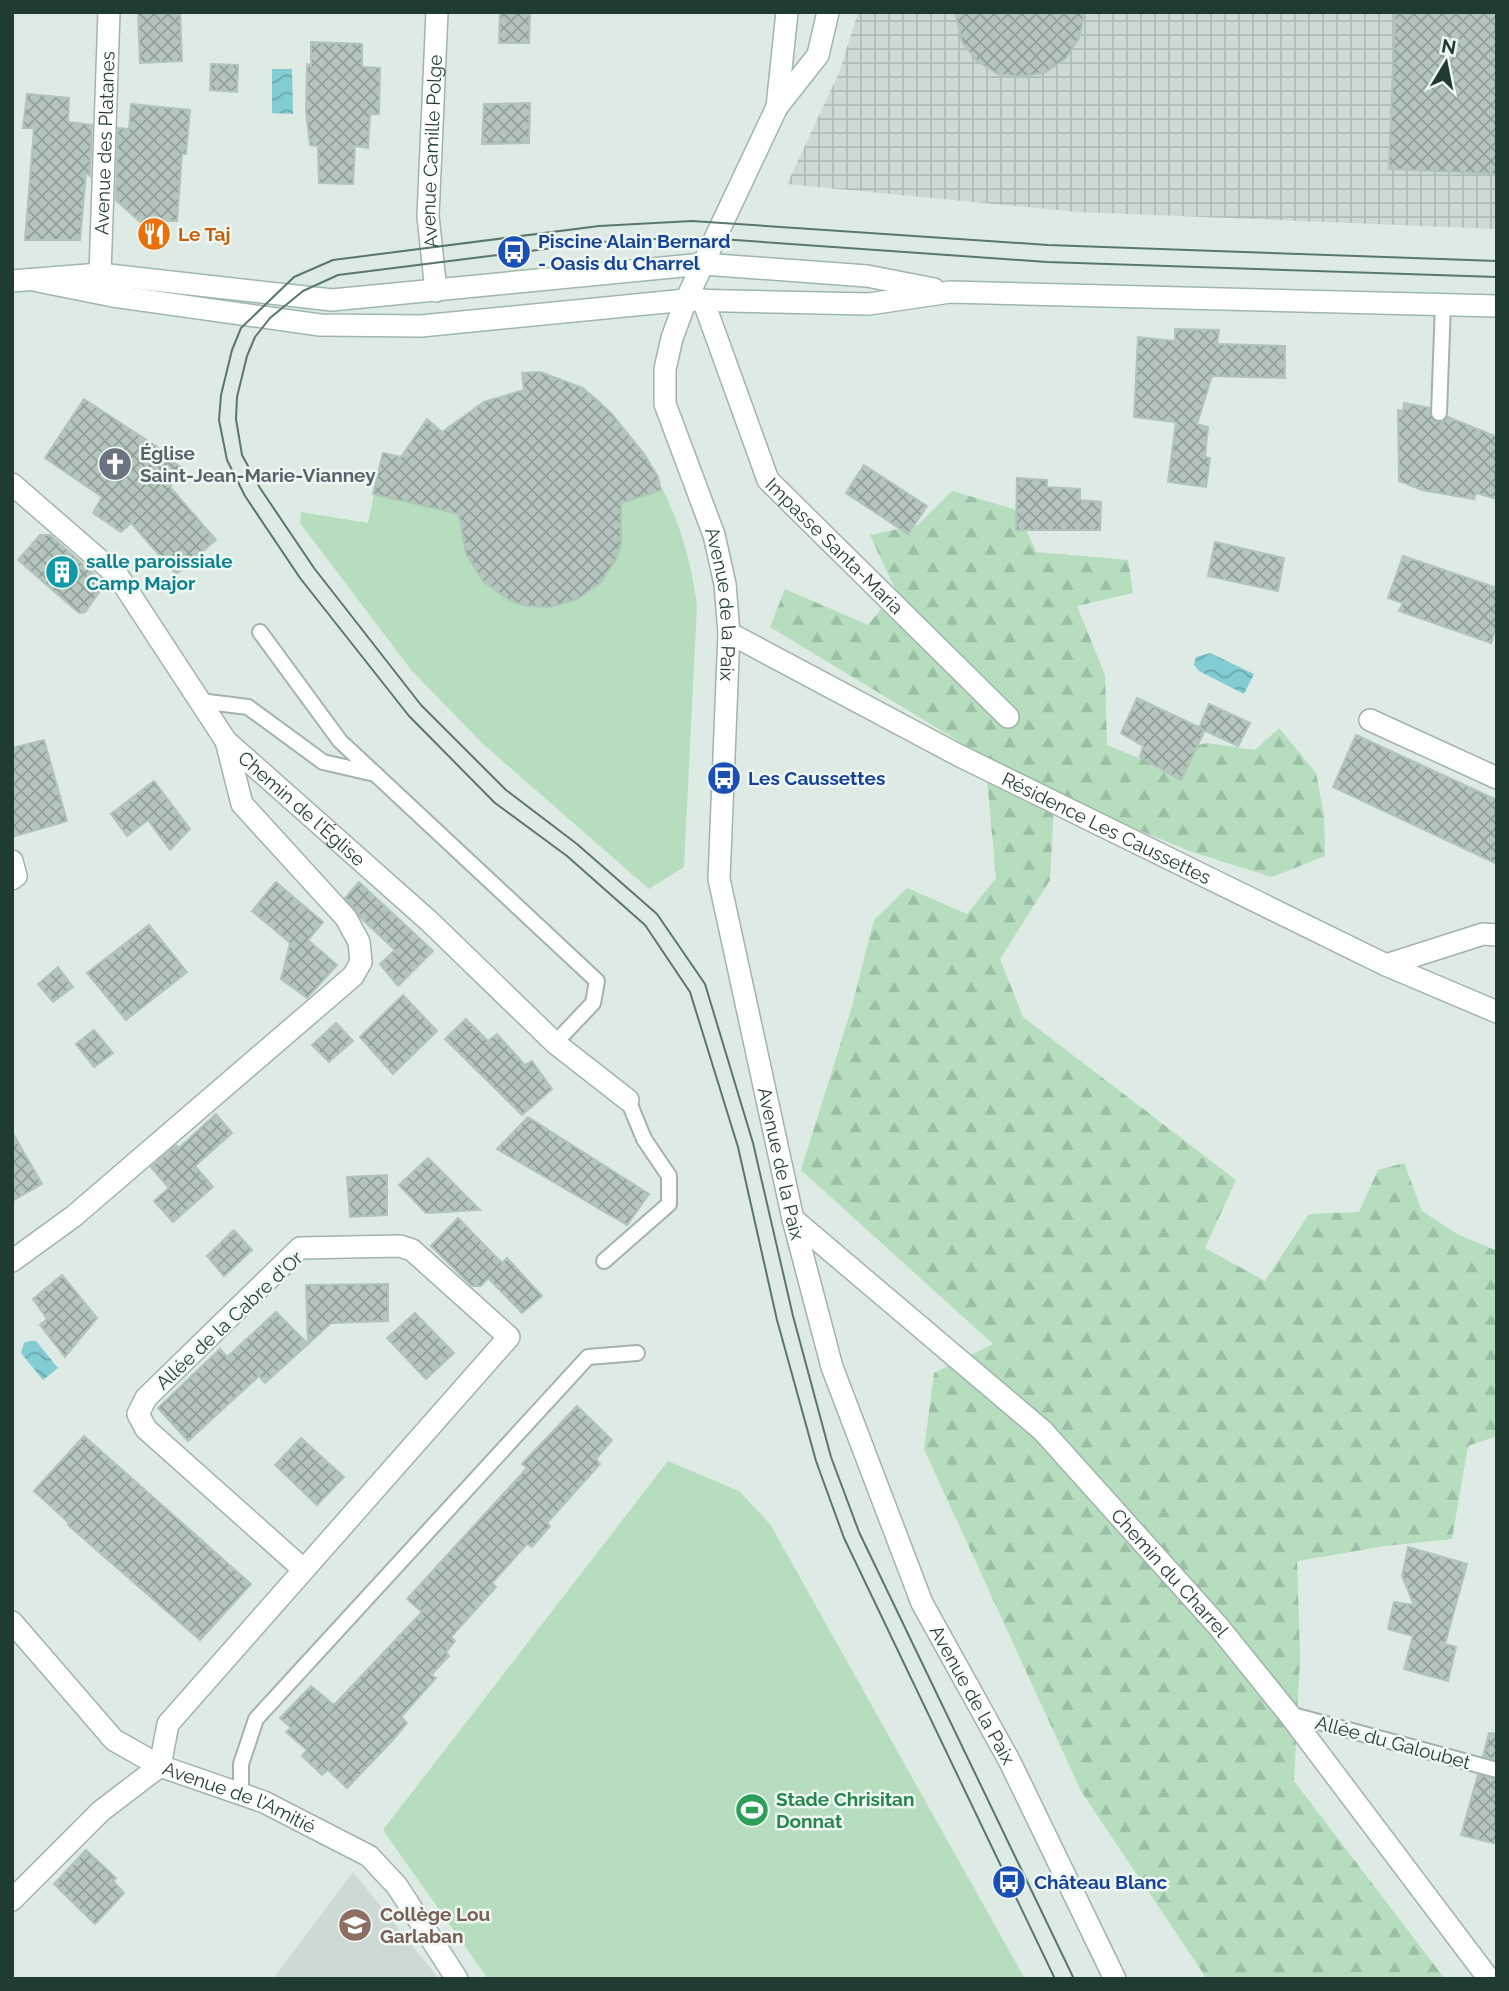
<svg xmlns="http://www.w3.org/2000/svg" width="1509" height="1991" font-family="Raleway,sans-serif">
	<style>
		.built { fill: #ccdad3 }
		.industrial { fill: url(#industrial-grid) }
		.forest { fill: url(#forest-firs) }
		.park { fill: #b5ddbe }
		.water { fill: url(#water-waves) }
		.building { fill: url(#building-cross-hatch); stroke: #b0c4bb; stroke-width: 2 }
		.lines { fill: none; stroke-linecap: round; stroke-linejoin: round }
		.service-casing { stroke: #a1b3ab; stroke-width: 18 }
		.minor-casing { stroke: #a1b3ab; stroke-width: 24 }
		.tertiary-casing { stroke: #a1b3ab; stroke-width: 24 }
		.secondary-casing { stroke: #9db7ac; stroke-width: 24 }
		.service { stroke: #fff; stroke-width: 14 }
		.minor { stroke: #fff; stroke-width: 21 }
		.tertiary { stroke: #fff; stroke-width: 21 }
		.secondary { stroke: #fff; stroke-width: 21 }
		.tram { stroke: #59776d; stroke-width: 2 }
		.labels { text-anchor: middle; stroke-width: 5; stroke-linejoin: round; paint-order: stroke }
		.street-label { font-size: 19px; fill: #1f3b32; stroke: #eef7f2 }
		.food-label { font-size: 19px; font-weight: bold; fill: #c56008; stroke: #eef7f2; text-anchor: start }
		.transit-label { font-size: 19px; font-weight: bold; fill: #164399; stroke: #eef7f2; text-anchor: start }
		.worship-label { font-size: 19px; font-weight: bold; fill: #5b616d; stroke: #eef7f2; text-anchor: start }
		.culture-label { font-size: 19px; font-weight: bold; fill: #0d838f; stroke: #eef7f2; text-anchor: start }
		.leisure-label { font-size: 19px; font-weight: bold; fill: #27864d; stroke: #eef7f2; text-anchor: start }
		.education-label { font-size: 19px; font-weight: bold; fill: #785e54; stroke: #eef7f2; text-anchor: start }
	</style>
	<defs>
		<pattern id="industrial-grid" width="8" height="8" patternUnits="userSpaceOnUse" patternTransform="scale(1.75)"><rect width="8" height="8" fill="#ccdad3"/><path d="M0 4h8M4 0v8" fill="none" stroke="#afbcb6"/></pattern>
		<pattern id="forest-firs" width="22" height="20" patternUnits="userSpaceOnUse" patternTransform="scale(1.75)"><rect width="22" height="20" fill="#b5ddbe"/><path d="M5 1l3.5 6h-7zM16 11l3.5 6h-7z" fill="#9bbfa4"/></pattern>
		<pattern id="water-waves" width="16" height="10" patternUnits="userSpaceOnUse" patternTransform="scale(1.75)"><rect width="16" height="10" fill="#82ccd3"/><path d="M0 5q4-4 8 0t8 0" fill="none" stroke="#6aa7ac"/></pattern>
		<pattern id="building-cross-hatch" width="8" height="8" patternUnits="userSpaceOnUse" patternTransform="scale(1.75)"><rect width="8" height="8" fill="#b3c5bd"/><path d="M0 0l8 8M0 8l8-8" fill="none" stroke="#91a19a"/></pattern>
	</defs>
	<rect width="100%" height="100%" fill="#deebe4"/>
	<polygon class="built" points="353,1872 439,1979 273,1979"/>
	<polygon class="industrial" points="858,12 1497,12 1497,229 1078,212 787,184 839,73"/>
	<polygon class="forest" points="952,491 1017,510 1036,552 1128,560 1133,593 1077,606 1105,675 1107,745 1141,759 1207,743 1255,750 1279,728 1316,773 1324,815 1325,856 1272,877 1192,852 1112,819 1054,804 1050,880 1000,959 1023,1017 1236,1180 1205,1248 1265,1281 1309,1214 1359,1212 1378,1170 1404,1163 1422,1211 1457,1234 1497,1251 1497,1436 1468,1446 1452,1539 1385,1546 1297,1561 1300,1657 1294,1781 1445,1979 1207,1979 1081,1791 924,1449 934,1373 993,1344 801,1170 851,1010 874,920 907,888 967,914 996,878 985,757 770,627 785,589 868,625 896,591 870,535 918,525"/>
	<g class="park">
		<path d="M 532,372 L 532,377 L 542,377 L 542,372 C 555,377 570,381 582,388 C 599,397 612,414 624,429 C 666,482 688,538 697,605 L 684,867 L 649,889 L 482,743 L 412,671 L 300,523 L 301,512 L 368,523 L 383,453 L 401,457 L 427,419 L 442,432 L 480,404 L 524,393 L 522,373 Z"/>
		<polygon points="668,1461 739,1491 770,1524 1025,1979 488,1979 383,1830"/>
	</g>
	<g class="water">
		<polygon points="272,69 292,69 293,114 272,113"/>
		<polygon points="1210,653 1254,674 1244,694 1199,671 1194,665 1196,657"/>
		<polygon points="30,1341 36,1341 58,1368 43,1380 21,1353 24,1343"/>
	</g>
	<g class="building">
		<polygon points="138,12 180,12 182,61 140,63"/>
		<polygon points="500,12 530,12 529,43 499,43"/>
		<polygon points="955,12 1085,12 1079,38 1066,58 1046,72 1022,77 998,74 977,61 962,42"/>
		<polygon points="1395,12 1497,12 1497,174 1389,169"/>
		<polygon points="311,42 362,44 362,67 380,68 379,114 370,114 368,148 355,146 353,184 319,183 318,146 310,145 306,111 307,64 311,66"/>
		<polygon points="211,64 238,65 237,92 210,90"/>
		<polygon points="27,94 69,98 68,122 92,125 90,176 86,172 80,240 25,240 34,128 23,128"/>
		<polygon points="530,103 529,143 482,144 484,104"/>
		<polygon points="131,104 190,110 186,154 182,154 177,221 165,221 162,242 116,200 118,128 129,129"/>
		<polygon points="1175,329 1219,330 1217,344 1285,346 1285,378 1212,376 1197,424 1208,427 1205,457 1210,458 1206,487 1168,482 1176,422 1134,417 1138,337 1175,341"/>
		<polygon points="540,372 583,388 611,413 644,454 658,477 661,490 621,503 621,543 616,559 600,583 577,599 550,607 528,606 511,601 484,582 466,554 459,514 373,494 383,453 401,457 427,419 442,432 484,402 524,390 522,373"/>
		<polygon points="84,399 171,456 169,460 183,468 170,487 216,540 176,574 131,523 121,532 93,513 102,497 45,458"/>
		<polygon points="1404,403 1430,408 1435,421 1443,422 1448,417 1497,437 1497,499 1476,493 1474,499 1422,490 1399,481 1398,410 1403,411"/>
		<polygon points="864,465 927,506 908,534 846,493"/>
		<polygon points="1017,478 1047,480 1047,487 1080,489 1080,500 1101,502 1100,530 1016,530"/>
		<polygon points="40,535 50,535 105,584 85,612 79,613 18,560"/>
		<polygon points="1215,542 1284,558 1278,591 1208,576"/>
		<polygon points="1403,556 1497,588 1497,624 1491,643 1399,611 1403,603 1388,598"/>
		<polygon points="1137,698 1205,730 1181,780 1140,757 1143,746 1121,733"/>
		<polygon points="1209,704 1250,723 1238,746 1199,728"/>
		<polygon points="1356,735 1497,800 1497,864 1333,787"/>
		<polygon points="44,740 67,821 12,837 12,748"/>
		<polygon points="154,781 190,829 170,850 148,820 127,836 111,814"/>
		<polygon points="276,882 323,922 308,940 337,965 307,998 281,979 290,943 252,911"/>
		<polygon points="359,882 433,951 398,986 380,964 395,950 362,919 345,898"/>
		<polygon points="149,925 187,972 126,1020 87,973"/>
		<polygon points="58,967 73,987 53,1002 38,984"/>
		<polygon points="403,995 437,1031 393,1074 360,1037"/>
		<polygon points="466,1019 488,1041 497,1034 525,1065 532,1061 552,1089 522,1115 445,1039"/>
		<polygon points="336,1023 353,1041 329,1062 312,1045"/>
		<polygon points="94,1030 113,1053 94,1067 76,1044"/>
		<polygon points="216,1114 232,1133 195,1166 213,1187 173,1222 154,1201 169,1188 151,1167 176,1145 179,1148"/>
		<polygon points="528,1117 649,1194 627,1225 497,1149"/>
		<polygon points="12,1132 42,1184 12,1201"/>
		<polygon points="428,1158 480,1210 426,1213 399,1185"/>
		<polygon points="387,1175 387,1215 350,1217 347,1177"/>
		<polygon points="458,1218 502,1263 507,1258 542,1296 522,1313 488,1278 481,1286 472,1286 431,1246"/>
		<polygon points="234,1230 252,1250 224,1276 207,1256"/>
		<polygon points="62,1275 97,1318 65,1357 40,1325 47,1319 33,1299"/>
		<polygon points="388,1284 388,1321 331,1323 308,1344 306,1285"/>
		<polygon points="276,1312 308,1344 265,1383 259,1376 188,1441 158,1408 220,1349 227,1357"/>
		<polygon points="415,1313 454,1353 426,1379 387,1338"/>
		<polygon points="577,1406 612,1440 596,1459 600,1464 547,1523 550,1526 532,1547 527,1544 492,1583 496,1587 451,1637 455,1641 446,1652 449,1656 431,1675 436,1678 401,1717 407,1723 391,1742 347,1788 328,1770 322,1775 302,1756 307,1750 286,1732 291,1728 280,1718 311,1686 334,1705 422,1612 407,1599 527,1468 522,1464"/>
		<polygon points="84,1436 251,1584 200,1640 68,1525 69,1523 34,1491"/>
		<polygon points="301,1438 344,1477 317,1505 275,1465"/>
		<polygon points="1408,1547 1467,1564 1445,1644 1456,1647 1448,1681 1404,1669 1413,1636 1388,1629 1394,1602 1414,1605 1402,1576"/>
		<polygon points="1489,1733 1497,1734 1497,1760 1483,1756"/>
		<polygon points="1478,1775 1497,1779 1497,1844 1461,1835"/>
		<polygon points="86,1850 116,1878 113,1881 124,1893 95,1924 54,1884"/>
	</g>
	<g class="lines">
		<g class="service-casing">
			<g id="service">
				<polyline points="1439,413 1443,304"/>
				<polyline points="260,632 340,741 597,981 593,1003 555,1043"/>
				<polyline points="200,701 248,707 323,762 375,774"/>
				<polyline points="604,1261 669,1204 669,1176 644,1139 628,1100"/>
				<polyline points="1289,1714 1497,1770"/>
				<polyline points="241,1795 241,1764 256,1719 588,1357 637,1353"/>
			</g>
		</g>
		<g class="minor-casing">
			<g id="minor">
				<path id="s1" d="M 100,274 L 109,12"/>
				<path id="s2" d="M 436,291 L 428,216 L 437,12"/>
				<path id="s3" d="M 703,300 L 768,480 L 1008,717"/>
				<path id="s4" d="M 12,484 L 118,576 L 226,741 L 429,921 L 555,1043 L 628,1100"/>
				<path id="s5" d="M 729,633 L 958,755 L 1386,965 L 1483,934 L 1497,935"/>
				<polyline points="1370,720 1497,778"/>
				<polyline points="12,861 16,876 12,879"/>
				<polyline points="1386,965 1497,1012"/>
				<path id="s6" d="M 793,1219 L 1043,1431 L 1218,1626 L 1289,1714 L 1489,1979"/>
				<polyline points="12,1261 74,1216 353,976 361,962 359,942 346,918 242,804 226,741"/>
				<path id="s7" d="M 12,1622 L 114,1740 L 160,1766 L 264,1802 L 369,1856 L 397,1886 L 457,1979"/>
				<polyline points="12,1900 101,1811 160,1766 168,1724 509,1337 412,1250 400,1246 300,1248 146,1398 138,1414 146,1429 303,1569"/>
			</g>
		</g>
		<g class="tertiary-casing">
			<g id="tertiary">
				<path id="s8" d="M 686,300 L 672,338 L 665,369 L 665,404 L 714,535 L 725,584 L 729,633 L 719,879 L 793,1219 L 832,1367 L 922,1603 L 1010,1762 L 1115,1979"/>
			</g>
		</g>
		<g class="secondary-casing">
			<g id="secondary">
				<polyline points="777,107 787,12"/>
				<polyline points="12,281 100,274 332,300 703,264 867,276 934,289"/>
				<polyline points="38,281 113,296 320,325 421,326 686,300 869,304 950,292 1497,306"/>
				<polyline points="686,300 777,107 818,55 828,12"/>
			</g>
		</g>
		<use href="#service" class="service"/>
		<use href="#minor" class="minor"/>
		<use href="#tertiary" class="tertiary"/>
		<use href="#secondary" class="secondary"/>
		<g class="tram">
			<polyline points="1055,1979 844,1538 816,1461 777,1320 738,1147 690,992 645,925 567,856 495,803 409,716 300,578 245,496 227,460 219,420 221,395 232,350 241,328 294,277 333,260 599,226 692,221 1048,245 1497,261"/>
			<polyline points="1074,1979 859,1532 831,1457 793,1316 753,1143 705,984 657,914 577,844 506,790 421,705 314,568 260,488 242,455 236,419 237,397 247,356 255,337 270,318 303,291 338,275 601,242 692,237 1047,262 1497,277"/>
		</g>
	</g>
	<defs>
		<g id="restaurant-disc" transform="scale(1.75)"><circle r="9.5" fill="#e8710a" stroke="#eef7f2"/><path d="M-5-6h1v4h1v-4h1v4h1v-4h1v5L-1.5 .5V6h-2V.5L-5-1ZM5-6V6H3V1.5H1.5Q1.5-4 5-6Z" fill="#fff"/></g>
		<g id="bus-disc" transform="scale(1.75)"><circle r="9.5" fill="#1a4fb4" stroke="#eef7f2"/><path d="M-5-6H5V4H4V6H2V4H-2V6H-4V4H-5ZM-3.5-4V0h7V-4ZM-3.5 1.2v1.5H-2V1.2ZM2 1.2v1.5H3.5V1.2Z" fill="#fff"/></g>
		<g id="church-disc" transform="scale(1.75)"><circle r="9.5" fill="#6b7280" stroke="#eef7f2"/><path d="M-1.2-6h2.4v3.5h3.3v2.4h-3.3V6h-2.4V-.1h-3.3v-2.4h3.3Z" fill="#fff"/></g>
		<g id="building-disc" transform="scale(1.75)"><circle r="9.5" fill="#0f9aa8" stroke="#eef7f2"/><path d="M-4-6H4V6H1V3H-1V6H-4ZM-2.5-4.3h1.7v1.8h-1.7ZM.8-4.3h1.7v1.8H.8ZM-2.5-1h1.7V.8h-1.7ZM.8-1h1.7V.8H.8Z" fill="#fff"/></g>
		<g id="stadium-disc" transform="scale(1.75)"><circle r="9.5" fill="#2e9e5b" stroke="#eef7f2"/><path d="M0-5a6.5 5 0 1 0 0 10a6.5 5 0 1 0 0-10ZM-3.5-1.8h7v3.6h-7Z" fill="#fff"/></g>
		<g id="school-disc" transform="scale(1.75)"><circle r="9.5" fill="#8d6e63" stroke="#eef7f2"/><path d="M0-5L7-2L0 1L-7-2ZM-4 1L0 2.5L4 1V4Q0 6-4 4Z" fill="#fff"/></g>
	</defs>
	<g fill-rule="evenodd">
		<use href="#restaurant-disc" x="154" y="234"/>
		<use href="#bus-disc" x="514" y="252"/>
		<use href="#church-disc" x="115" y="464"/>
		<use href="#building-disc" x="62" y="572"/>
		<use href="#bus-disc" x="724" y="778"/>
		<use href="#stadium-disc" x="752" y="1810"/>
		<use href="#bus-disc" x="1009" y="1882"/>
		<use href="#school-disc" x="355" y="1925"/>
	</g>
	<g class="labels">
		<g class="street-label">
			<text dy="7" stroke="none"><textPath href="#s1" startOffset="131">Avenue des Platanes</textPath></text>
			<text dy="7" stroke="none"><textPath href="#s2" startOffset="140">Avenue Camille Polge</textPath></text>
			<text dy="7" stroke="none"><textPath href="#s3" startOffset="285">Impasse Santa-Maria</textPath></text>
			<text dy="7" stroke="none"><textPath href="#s8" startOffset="317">Avenue de la Paix</textPath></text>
			<text dy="7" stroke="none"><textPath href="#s4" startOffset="439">Chemin de l'Église</textPath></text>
			<text dy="7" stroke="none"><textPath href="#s5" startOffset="425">Résidence Les Caussettes</textPath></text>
			<text dy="7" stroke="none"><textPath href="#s8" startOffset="884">Avenue de la Paix</textPath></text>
			<text transform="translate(229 1320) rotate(-43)" y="7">Allée de la Cabre d'Or</text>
			<text dy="7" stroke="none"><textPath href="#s6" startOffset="518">Chemin du Charrel</textPath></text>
			<text dy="7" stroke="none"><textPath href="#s8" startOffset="1451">Avenue de la Paix</textPath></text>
			<text transform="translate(1393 1742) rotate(15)" y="7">Allée du Galoubet</text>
			<text dy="7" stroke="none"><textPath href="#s7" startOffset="294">Avenue de l'Amitié</textPath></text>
		</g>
		<g class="food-label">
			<text x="178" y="241">Le Taj</text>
		</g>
		<g class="transit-label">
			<text x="538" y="248">Piscine Alain Bernard<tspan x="538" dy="22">- Oasis du Charrel</tspan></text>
			<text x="748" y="785">Les Caussettes</text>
			<text x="1034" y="1889">Château Blanc</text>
		</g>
		<g class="worship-label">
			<text x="140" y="460">Église<tspan x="140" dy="22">Saint-Jean-Marie-Vianney</tspan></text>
		</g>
		<g class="culture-label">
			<text x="86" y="568">salle paroissiale<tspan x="86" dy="22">Camp Major</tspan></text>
		</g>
		<g class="leisure-label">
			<text x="776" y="1806">Stade Chrisitan<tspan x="776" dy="22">Donnat</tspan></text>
		</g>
		<g class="education-label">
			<text x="380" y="1921">Collège Lou<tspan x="380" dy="22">Garlaban</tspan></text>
		</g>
	</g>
	<rect width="1509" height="1991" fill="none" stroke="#1f3b32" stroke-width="28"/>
	<g transform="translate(1446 63) rotate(10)" stroke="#eef7f2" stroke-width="5" paint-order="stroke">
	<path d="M0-5L12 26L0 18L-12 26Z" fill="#1f3b32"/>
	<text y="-10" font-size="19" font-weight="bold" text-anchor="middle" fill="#1f3b32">N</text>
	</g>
</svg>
